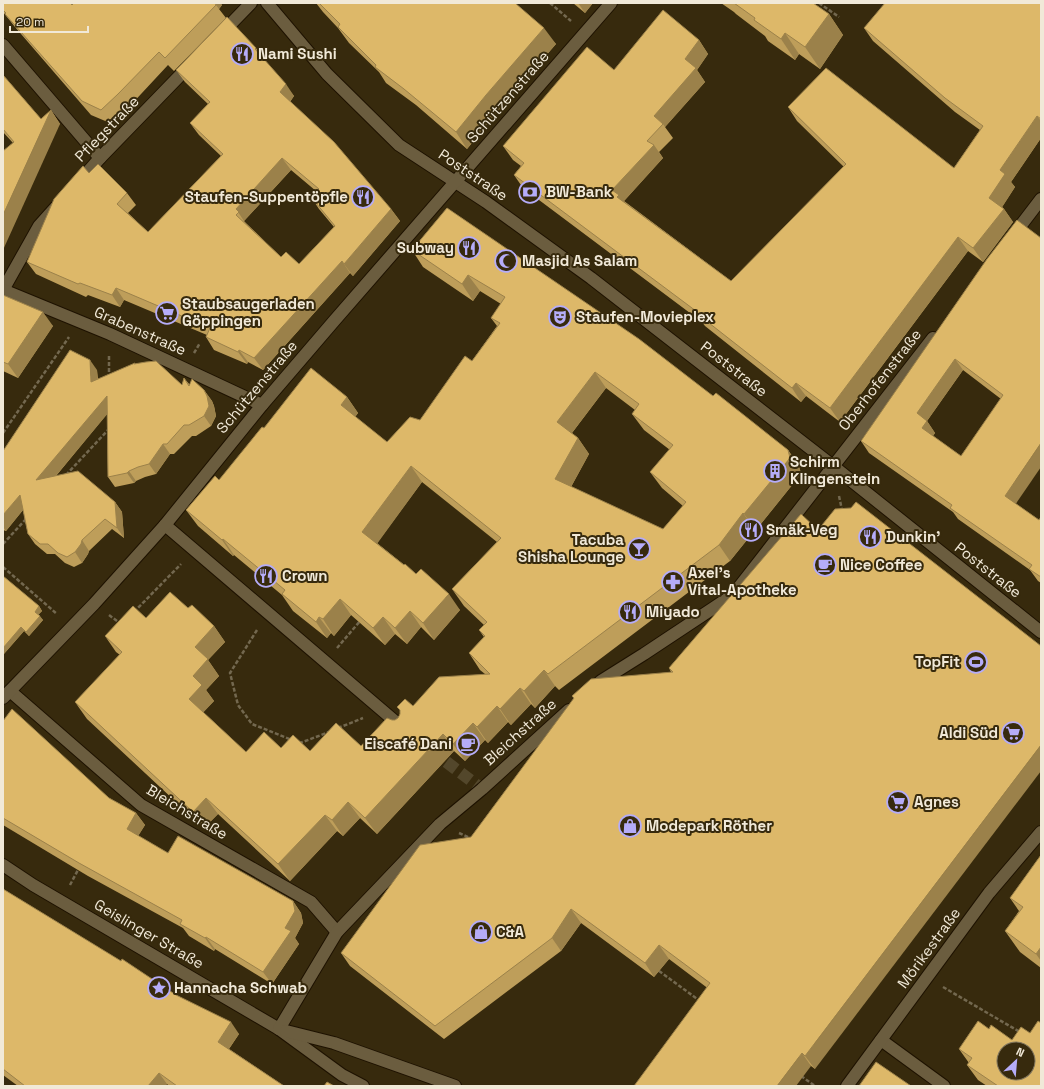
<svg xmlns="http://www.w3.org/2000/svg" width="1044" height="1089" font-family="'Space Grotesk',sans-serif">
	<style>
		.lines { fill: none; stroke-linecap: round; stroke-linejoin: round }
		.minor-tunnel { stroke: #53472b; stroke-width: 12; stroke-dasharray: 12 6; stroke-linecap: butt }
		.minor-casing { stroke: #1e1200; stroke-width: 14 }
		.path { stroke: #73684f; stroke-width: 2.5; stroke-dasharray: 4 2; stroke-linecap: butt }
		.minor { stroke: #6b5d3f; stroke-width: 12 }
		.wall { fill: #be9e5a; fill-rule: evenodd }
		.shaded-wall { fill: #9b814a }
		.building { fill: #ddb869; stroke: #9b814a; fill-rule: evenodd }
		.labels { text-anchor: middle; stroke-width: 4; stroke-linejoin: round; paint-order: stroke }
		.poi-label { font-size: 15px; font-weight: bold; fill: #f1e9d8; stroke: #372a0d; text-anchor: start }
		.street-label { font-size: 15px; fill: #f1e9d8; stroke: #372a0d }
	</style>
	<rect width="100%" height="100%" fill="#372a0d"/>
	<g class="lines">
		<polyline class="minor-tunnel" points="432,751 482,789"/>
		<g class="minor-casing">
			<g id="minor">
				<polyline points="267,3 327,74 399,145 486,202 591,278 833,466 1041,632"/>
				<polyline points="222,33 251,3"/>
				<polyline points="3,45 100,158"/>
				<polyline points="78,183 100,158 192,63"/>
				<polyline points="1012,237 1041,199"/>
				<polyline points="3,290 39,226 56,207"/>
				<polyline points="3,290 110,334 262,405"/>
				<polyline points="165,525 404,729"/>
				<polyline points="595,687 601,681 644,654 733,595 933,338"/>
				<polyline points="10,691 141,805 311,902 337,932"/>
				<polyline points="3,698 94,604 165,525 262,405 334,321 611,3"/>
				<polyline points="3,865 33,885 279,1029 342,1075 363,1086"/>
				<polyline points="279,1029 337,932 440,824 482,789 569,710"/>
				<polyline points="286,1031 334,1043 455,1086"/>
				<polyline points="881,1040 944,1086"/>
				<polyline points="847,1086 989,893 1041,832"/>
			</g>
		</g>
		<g class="path">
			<polyline points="550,3 571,21"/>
			<polyline points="819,3 839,17"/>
			<polyline points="194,353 200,343"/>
			<polyline points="109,378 109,355"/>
			<polyline points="3,433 69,337"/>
			<polyline points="66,475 108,430 108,429"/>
			<polyline points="839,496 842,510"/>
			<polyline points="3,544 26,519"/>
			<polyline points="3,567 57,614"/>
			<polyline points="134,612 181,564"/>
			<polyline points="109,615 121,624"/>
			<polyline points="257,630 230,673 238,705 252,724 292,740"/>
			<polyline points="337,648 361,620"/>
			<polyline points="338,728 363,718"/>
			<polyline points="299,743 300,743 329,732"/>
			<polyline points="459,833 470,838"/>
			<polyline points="70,885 79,868"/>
			<polyline points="659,971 700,1001"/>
			<polyline points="943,987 1020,1032"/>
			<polyline points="801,1076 815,1086"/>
		</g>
		<use href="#minor" class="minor"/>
	</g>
	<g class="wall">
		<polygon points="3,3 72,5 220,3 222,5 219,9 226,18 174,71 168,65 128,108 110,123 91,115 15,27 3,12"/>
		<polygon points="316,3 515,3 556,44 498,111 467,149 416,105 386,83 379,72 349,43 338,28 323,12"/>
		<polygon points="573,3 593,3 585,13"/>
		<polygon points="721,3 813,3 829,14 843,35 820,69 799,54 795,60 768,41 765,36 736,14 734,12"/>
		<polygon points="1041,3 1041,138 1011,182 1015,187 1002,207 1004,209 1013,222 983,262 968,251 840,422 806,396 801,402 705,326 702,322 523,188 514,175 521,166 513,160 503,146 614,70 699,40 708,54 697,70 705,82 665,127 673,138 659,152 663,158 624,201 731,281 844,167 797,121 788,107 954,168 980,130 955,112 873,41 864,28"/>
		<path d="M 256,48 L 261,56 L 294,96 L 290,102 L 391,209 L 400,221 L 353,276 L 350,273 L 263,370 L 248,362 L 247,364 L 214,350 L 206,337 L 207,335 L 124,300 L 120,307 L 88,295 L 86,297 L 36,274 L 27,262 L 89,173 L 127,193 L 136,205 L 128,213 L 148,232 L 221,156 L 199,135 L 190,123 L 208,104 L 185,82 L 176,70 ZM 291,170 L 316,191 L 311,197 L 319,209 L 334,227 L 299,264 L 281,257 L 247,224 L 244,221 Z"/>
		<polygon points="3,75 41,119 51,110 60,124 13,143 3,132"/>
		<path d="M 447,208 L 713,396 L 788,450 L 799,466 L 801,474 L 756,530 L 755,530 L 730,561 L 559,690 L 555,686 L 535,708 L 531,704 L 511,725 L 508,722 L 488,743 L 485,740 L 465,761 L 454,751 L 377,834 L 360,818 L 343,836 L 337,831 L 290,881 L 218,814 L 204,828 L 87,719 L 75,702 L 120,655 L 116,652 L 105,636 L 146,618 L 188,608 L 214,626 L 225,642 L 208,660 L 219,676 L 206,690 L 214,701 L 203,712 L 246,752 L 281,748 L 310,751 L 361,746 L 392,720 L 395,720 L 398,718 L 413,706 L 485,674 L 480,670 L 469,653 L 484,637 L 479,630 L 484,625 L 464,606 L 452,589 L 497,542 L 422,482 L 377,543 L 460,610 L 434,640 L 421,627 L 407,644 L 395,634 L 385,645 L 351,615 L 334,636 L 331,633 L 327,638 L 293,611 L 282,595 L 234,555 L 233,556 L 198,526 L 186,510 L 219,480 L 264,428 L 347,397 L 358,413 L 355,417 L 387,442 L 420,420 L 472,361 L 497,326 L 491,318 L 501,304 L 480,291 L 473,301 L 423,267 L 412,250 ZM 606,388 L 635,410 L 632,414 L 644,430 L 670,450 L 650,472 L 662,488 L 683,506 L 663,529 L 571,487 L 589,454 L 578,438 L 572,433 Z"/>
		<path d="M 1017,220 L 1016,504 L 1039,520 L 1041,517 L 1041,583 L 1038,581 L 1030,570 L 958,519 L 953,512 L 869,453 L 861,441 ZM 963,370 L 1001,399 L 961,456 L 933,436 L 935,433 L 927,421 Z"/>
		<polygon points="3,295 53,326 18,378 3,371"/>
		<polygon points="136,364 182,385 184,378 190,385 204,390 212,401 214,406 216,416 211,426 196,436 192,436 174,454 170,454 156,474 145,477 136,481 134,483 115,487 108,477 107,414 56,476 115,502 122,512 124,538 112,529 89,551 88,554 82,563 74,567 65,563 55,554 47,554 35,544 28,534 23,510 6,531 3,530 3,451 97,370 98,379"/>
		<polygon points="801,514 815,1069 669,959 654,977 581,923 561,951 444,1039 350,966 341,953 471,837 574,699 572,696 671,672 669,668"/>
		<polygon points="3,576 39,606 42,611 38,615 43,620 29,636 24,631 3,655"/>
		<polygon points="3,721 109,798 136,813 145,825 138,836 168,853 293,901 301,913 303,923 295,938 299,944 272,984 215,949 214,951 189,936 183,928 88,876 3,825"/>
		<polygon points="1041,855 1041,968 1020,952 1005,931 1019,911 1010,898"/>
		<polygon points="3,889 176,995 239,1034 229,1049 284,1086 169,1086 167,1084 165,1086 18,1086 3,1075"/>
		<polygon points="959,1049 1041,1086 987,1086 978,1080 967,1065 969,1063"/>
	</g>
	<g class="shaded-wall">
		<polygon points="213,3 220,3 222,5 219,9 216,5"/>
		<polygon points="578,3 593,3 585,13"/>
		<polygon points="829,14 843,35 820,69 805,47"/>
		<polygon points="544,28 556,44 498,111 467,149 456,132 486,95"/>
		<polygon points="785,33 799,54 795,60 781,39"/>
		<polygon points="699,40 708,54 697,70 705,82 665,127 663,124 654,116 685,59"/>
		<polygon points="286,84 294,96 288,104 280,92"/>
		<polygon points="51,110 60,124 3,250 3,215"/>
		<polygon points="1037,116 1041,121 1041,138 1011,182 1015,187 999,212 989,198 1000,170"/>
		<polygon points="654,145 663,158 624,201 627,211 612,190"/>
		<polygon points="282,158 291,170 244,221 236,209"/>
		<polygon points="391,209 400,221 353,276 344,264"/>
		<polygon points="1004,209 1013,222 983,262 973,248"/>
		<polygon points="958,237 968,251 840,422 830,408"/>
		<polygon points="342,261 350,273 263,370 254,358"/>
		<polygon points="468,275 480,291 473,301 462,284"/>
		<polygon points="116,288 124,300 120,307 112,295"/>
		<polygon points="43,312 53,326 18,378 8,364"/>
		<polygon points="239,350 248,362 247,364 238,352"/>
		<polygon points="955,359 963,370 927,421 935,433 930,440 922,428 917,413"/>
		<polygon points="90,360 97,370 98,392 91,382"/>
		<polygon points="595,372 606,388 568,438 557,422"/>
		<polygon points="796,383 806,396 801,402 792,388"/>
		<polygon points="204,390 212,401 214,406 216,416 211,426 204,416"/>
		<polygon points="107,396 114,406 44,490 36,480"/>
		<polygon points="347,397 358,413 352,421 341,405"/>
		<polygon points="578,438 589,454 566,496 555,479"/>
		<polygon points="1041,443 1041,467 1013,508 1005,496"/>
		<polygon points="163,444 170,454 156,474 149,464"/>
		<polygon points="788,450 799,466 801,474 756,530 744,514"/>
		<polygon points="411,466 422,482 374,548 362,532"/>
		<polygon points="129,471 136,481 134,483 127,473"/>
		<polygon points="20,495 27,505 6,531 3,527 3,515"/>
		<polygon points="115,502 122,512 124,538 117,528"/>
		<polygon points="743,513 755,530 730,561 719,545"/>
		<polygon points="223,539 234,555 233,556 222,540"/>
		<polygon points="82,540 89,551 88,554 82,563 75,552"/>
		<polygon points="449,594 460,610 434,640 423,623"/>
		<polygon points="340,599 351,615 334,636 323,619"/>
		<polygon points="39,606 42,611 37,616 35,612"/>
		<polygon points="410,611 421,627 407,644 395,628"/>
		<polygon points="40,616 43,620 29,636 26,632"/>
		<polygon points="319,617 331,633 327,638 316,622"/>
		<polygon points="383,617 395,634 385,645 373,628"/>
		<polygon points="214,626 225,642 208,660 219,676 206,690 214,701 201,715 189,699 193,676 195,647"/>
		<polygon points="21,627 24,631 3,655 3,648"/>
		<polygon points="544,670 555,686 535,708 524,691"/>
		<polygon points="520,688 531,704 511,725 500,709"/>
		<polygon points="497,706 508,722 488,743 477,727"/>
		<polygon points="473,723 485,740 465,761 453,744"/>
		<polygon points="443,734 454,751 377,834 365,818"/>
		<polygon points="1041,745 1041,771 815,1069 805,1056"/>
		<polygon points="206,798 218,814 204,828 193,812"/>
		<polygon points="348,802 360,818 343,836 332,820"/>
		<polygon points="136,813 145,825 135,841 127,829"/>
		<polygon points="325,815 337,831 290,881 278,864"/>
		<polygon points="293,901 301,913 303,923 295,938 299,944 272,984 263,972 285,928"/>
		<polygon points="571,909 581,923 561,951 552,938"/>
		<polygon points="206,937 215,949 214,951 205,938"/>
		<polygon points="659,945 669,959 654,977 645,963"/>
		<polygon points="1041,947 1041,961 1036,954"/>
		<polygon points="231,1022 239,1034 226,1053 218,1042"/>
		<polygon points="802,1053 811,1066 796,1086 777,1086"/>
		<polygon points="159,1073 167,1084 165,1086 148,1086"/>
	</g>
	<g class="building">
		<polygon points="3,3 70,3 72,5 74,3 215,3 216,5 165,58 159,52 118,94 101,110 82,101 5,14 6,13 3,10"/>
		<polygon points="319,3 515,3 544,28 486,95 456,132 404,89 375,67 376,65 338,27 340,24"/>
		<polygon points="734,3 813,3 829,14 805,47 785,33 781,39 754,20 755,18"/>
		<polygon points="885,3 1041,3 1041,119 1037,116 1000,170 1005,174 989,198 1004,209 973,248 958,237 830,408 796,383 792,388 695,312 696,311 514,175 524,163 503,146 587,47 614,70 663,10 699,40 685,59 696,68 654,116 663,124 647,141 654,145 612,190 619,195 617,197 731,281 846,164 788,107 826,68 954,168 983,126 945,98 864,28"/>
		<path d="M 227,17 L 256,48 L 255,49 L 286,84 L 280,92 L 334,142 L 391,209 L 344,264 L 342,261 L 254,358 L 239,350 L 238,352 L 206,337 L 210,328 L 116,288 L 112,295 L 80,283 L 78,284 L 27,262 L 54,199 L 83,166 L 89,173 L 98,164 L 127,193 L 117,204 L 148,232 L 223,154 L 190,123 L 210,102 L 176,70 ZM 282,158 L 319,189 L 311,197 L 335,226 L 299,264 L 286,252 L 281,257 L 236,215 L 239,212 L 236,209 Z"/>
		<polygon points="3,75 41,119 51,110 3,215 3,151 14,142 3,129"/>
		<path d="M 447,208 L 639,339 L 713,396 L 716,393 L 788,450 L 790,458 L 744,514 L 743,513 L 719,545 L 548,674 L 544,670 L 524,691 L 520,688 L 500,709 L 497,706 L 477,727 L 473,723 L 453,744 L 443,734 L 365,818 L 348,802 L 332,820 L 325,815 L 278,864 L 206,798 L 193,812 L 75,702 L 122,652 L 105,636 L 133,606 L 146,618 L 170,592 L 188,608 L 192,605 L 214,626 L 195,647 L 208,659 L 193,676 L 202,685 L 189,699 L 246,752 L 264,732 L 281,748 L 293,735 L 310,751 L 336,723 L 361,746 L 387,718 L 392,720 L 395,720 L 398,718 L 400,714 L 400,710 L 397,707 L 405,699 L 413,706 L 439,677 L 490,674 L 469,653 L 485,636 L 479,630 L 487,622 L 452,589 L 501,538 L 411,466 L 362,532 L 404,565 L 405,564 L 416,574 L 421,569 L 449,594 L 423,623 L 410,611 L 395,628 L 383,617 L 373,628 L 340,599 L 323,619 L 319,617 L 316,622 L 282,594 L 285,590 L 223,539 L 222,540 L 186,510 L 215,476 L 219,480 L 262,427 L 264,428 L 311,368 L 347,397 L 341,405 L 387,442 L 410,417 L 420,420 L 465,356 L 472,361 L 500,323 L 491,318 L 505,297 L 468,275 L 462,284 L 412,250 ZM 595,372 L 639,404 L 632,414 L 673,445 L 650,472 L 686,502 L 663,529 L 555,479 L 578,438 L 557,422 Z"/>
		<path d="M 1017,220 L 1041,238 L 1041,443 L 1005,496 L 1039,520 L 1041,517 L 1041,577 L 1029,569 L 1032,565 L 950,508 L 952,505 L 861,441 L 987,259 ZM 955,359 L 1003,395 L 961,456 L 922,428 L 927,421 L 917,413 Z"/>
		<polygon points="3,295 43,312 8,364 3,362"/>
		<polygon points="70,350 90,360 91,382 135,363 134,364 146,362 156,361 182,385 184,378 189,386 192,379 204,390 207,396 209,406 204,416 189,425 184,425 167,444 163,444 149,464 138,467 129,471 127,473 108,477 107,396 36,480 78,471 115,502 117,528 105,519 82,540 81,544 75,552 67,557 58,553 48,544 40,544 28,534 20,495 3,515 3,451"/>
		<polygon points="856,502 1041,646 1041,745 805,1056 802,1053 777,1086 634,1086 710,983 659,945 645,963 571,909 552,938 435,1026 341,953 420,845 471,837 574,698 572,696 591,679 673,672 669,668 801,514 818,530 835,509 851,508"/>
		<polygon points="3,576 39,606 35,612 40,616 26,632 21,627 3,648"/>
		<polygon points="12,709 109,798 136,813 127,829 168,853 178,836 293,901 295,911 285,928 291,931 263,972 206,937 205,938 180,924 182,920 79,863 3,818 3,721"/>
		<polygon points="1041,855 1041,947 1036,954 1005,931 1023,907 1010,898"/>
		<polygon points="3,889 121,961 122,959 176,995 231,1022 218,1042 284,1086 177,1086 159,1073 148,1086 25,1086 3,1069"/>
		<path d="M 978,1021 L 989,1029 L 991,1025 L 1012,1040 L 1021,1027 L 1030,1033 L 1038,1021 L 1041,1023 L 1041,1086 L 998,1086 L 967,1065 L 972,1058 L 959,1049 ZM 1004,1049 L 1028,1049 L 1028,1073 L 1004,1073 Z"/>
		<polygon points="876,1062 911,1086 859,1086"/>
		<polygon points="327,1082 334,1086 324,1086"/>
	</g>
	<defs>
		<g id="restaurant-ring" transform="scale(1.15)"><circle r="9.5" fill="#372a0d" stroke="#b5acf8" stroke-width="1.5"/><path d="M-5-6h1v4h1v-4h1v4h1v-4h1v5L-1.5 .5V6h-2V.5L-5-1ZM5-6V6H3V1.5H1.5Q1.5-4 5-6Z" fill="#b5acf8"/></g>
		<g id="bank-ring" transform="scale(1.15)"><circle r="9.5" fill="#372a0d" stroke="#b5acf8" stroke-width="1.5"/><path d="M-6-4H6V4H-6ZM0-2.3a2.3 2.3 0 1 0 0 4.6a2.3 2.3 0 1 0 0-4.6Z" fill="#b5acf8"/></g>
		<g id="mosque-ring" transform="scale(1.15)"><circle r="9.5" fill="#372a0d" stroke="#b5acf8" stroke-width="1.5"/><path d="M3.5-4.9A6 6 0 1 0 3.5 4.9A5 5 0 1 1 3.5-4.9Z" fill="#b5acf8"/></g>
		<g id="supermarket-ring" transform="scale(1.15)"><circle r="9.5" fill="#372a0d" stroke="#b5acf8" stroke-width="1.5"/><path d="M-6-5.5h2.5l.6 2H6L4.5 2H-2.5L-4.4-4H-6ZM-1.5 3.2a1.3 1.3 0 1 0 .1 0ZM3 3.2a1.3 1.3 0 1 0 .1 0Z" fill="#b5acf8"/></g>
		<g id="theatre-ring" transform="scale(1.15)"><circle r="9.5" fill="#372a0d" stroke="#b5acf8" stroke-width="1.5"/><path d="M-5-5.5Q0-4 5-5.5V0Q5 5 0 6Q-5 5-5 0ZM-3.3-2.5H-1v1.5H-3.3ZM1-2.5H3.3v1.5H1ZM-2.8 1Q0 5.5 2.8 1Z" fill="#b5acf8"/></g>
		<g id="building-ring" transform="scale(1.15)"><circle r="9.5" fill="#372a0d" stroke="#b5acf8" stroke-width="1.5"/><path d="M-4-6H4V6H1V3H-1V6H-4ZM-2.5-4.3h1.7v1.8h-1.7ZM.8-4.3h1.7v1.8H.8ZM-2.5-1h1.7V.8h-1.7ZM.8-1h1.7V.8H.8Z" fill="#b5acf8"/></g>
		<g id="bar-ring" transform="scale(1.15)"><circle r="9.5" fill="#372a0d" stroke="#b5acf8" stroke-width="1.5"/><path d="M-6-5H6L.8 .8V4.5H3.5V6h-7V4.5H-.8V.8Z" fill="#b5acf8"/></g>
		<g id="cafe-ring" transform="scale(1.15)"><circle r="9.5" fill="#372a0d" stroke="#b5acf8" stroke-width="1.5"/><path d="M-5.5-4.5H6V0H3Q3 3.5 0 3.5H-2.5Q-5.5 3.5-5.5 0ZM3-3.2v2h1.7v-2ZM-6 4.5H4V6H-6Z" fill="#b5acf8"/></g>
		<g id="pharmacy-ring" transform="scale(1.15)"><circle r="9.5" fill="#372a0d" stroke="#b5acf8" stroke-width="1.5"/><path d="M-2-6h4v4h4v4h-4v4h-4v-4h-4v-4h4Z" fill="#b5acf8"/></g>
		<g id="stadium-ring" transform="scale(1.15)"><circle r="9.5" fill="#372a0d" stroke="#b5acf8" stroke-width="1.5"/><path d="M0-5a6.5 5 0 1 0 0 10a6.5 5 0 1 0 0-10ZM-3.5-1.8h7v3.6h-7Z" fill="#b5acf8"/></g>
		<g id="shop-ring" transform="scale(1.15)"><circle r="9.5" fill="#372a0d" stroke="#b5acf8" stroke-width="1.5"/><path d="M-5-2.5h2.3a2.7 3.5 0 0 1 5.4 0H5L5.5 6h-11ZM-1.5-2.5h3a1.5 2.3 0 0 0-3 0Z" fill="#b5acf8"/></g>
		<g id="sight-ring" transform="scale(1.15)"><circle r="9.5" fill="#372a0d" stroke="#b5acf8" stroke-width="1.5"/><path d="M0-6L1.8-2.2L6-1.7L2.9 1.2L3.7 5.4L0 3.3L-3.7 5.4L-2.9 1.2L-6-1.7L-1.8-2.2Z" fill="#b5acf8"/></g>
	</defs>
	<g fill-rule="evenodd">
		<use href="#restaurant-ring" x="242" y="54"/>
		<use href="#bank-ring" x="530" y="192"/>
		<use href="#restaurant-ring" x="363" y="197"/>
		<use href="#restaurant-ring" x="469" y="248"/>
		<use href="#mosque-ring" x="506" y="261"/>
		<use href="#supermarket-ring" x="167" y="313"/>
		<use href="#theatre-ring" x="560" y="317"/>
		<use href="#building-ring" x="775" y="471"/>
		<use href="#restaurant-ring" x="751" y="530"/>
		<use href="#restaurant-ring" x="870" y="537"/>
		<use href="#bar-ring" x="639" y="549"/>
		<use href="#cafe-ring" x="825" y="565"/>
		<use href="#restaurant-ring" x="266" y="576"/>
		<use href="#pharmacy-ring" x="673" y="582"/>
		<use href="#restaurant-ring" x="630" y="612"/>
		<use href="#stadium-ring" x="976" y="662"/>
		<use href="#supermarket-ring" x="1013" y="733"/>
		<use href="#cafe-ring" x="468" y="744"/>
		<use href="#supermarket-ring" x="898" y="802"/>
		<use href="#shop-ring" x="630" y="826"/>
		<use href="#shop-ring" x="481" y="932"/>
		<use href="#sight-ring" x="159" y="988"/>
	</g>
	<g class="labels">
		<g class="poi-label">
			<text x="258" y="59">Nami Sushi</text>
			<text x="546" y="197">BW-Bank</text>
			<text x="348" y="202" text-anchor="end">Staufen-Suppentöpfle</text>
			<text x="454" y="253" text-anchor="end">Subway</text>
			<text x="522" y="266">Masjid As Salam</text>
			<text x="182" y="309">Staubsaugerladen<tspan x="182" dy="17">Göppingen</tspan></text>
			<text x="576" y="322">Staufen-Movieplex</text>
			<text x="790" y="467">Schirm<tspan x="790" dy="17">Klingenstein</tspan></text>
			<text x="766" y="535">Smäk-Veg</text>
			<text x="886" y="542">Dunkin'</text>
			<text x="624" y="545" text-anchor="end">Tacuba<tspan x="624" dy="17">Shisha Lounge</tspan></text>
			<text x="840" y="570">Nice Coffee</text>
			<text x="688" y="578">Axel's<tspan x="688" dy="17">Vital-Apotheke</tspan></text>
			<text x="282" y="581">Crown</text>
			<text x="646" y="617">Miyado</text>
			<text x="960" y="667" text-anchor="end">TopFit</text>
			<text x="998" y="738" text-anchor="end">Aldi Süd</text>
			<text x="452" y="749" text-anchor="end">Eiscafé Dani</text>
			<text x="914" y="807">Agnes</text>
			<text x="646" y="831">Modepark Röther</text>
			<text x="496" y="937">C&amp;A</text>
			<text x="174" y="993">Hannacha Schwab</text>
		</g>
		<g class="street-label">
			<text transform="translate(508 97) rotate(-49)" y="5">Schützenstraße</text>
			<text transform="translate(107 129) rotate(-46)" y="5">Pflegstraße</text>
			<text transform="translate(473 175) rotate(34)" y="5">Poststraße</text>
			<text transform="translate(140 331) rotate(24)" y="5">Grabenstraße</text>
			<text transform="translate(734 369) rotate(38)" y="5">Poststraße</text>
			<text transform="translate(880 380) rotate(-52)" y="5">Oberhofenstraße</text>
			<text transform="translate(257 387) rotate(-50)" y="5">Schützenstraße</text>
			<text transform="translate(988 570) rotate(38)" y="5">Poststraße</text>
			<text transform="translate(520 732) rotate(-42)" y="5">Bleichstraße</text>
			<text transform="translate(187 812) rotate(31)" y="5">Bleichstraße</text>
			<text transform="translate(149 934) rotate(30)" y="5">Geislinger Straße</text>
			<text transform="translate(929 948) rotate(-54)" y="5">Mörikestraße</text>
		</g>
	</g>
	<rect width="1044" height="1089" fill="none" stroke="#f1e9d8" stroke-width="8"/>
	<g transform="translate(1016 1061) rotate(26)"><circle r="19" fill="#372a0d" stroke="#81765e"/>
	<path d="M0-3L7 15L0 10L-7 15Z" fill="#b5acf8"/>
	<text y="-6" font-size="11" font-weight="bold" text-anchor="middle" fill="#f1e9d8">N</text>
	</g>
	<path d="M10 26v6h78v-6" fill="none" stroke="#f1e9d8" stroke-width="2"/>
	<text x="16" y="26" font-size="12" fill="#f1e9d8" stroke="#372a0d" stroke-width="3" paint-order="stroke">20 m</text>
</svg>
